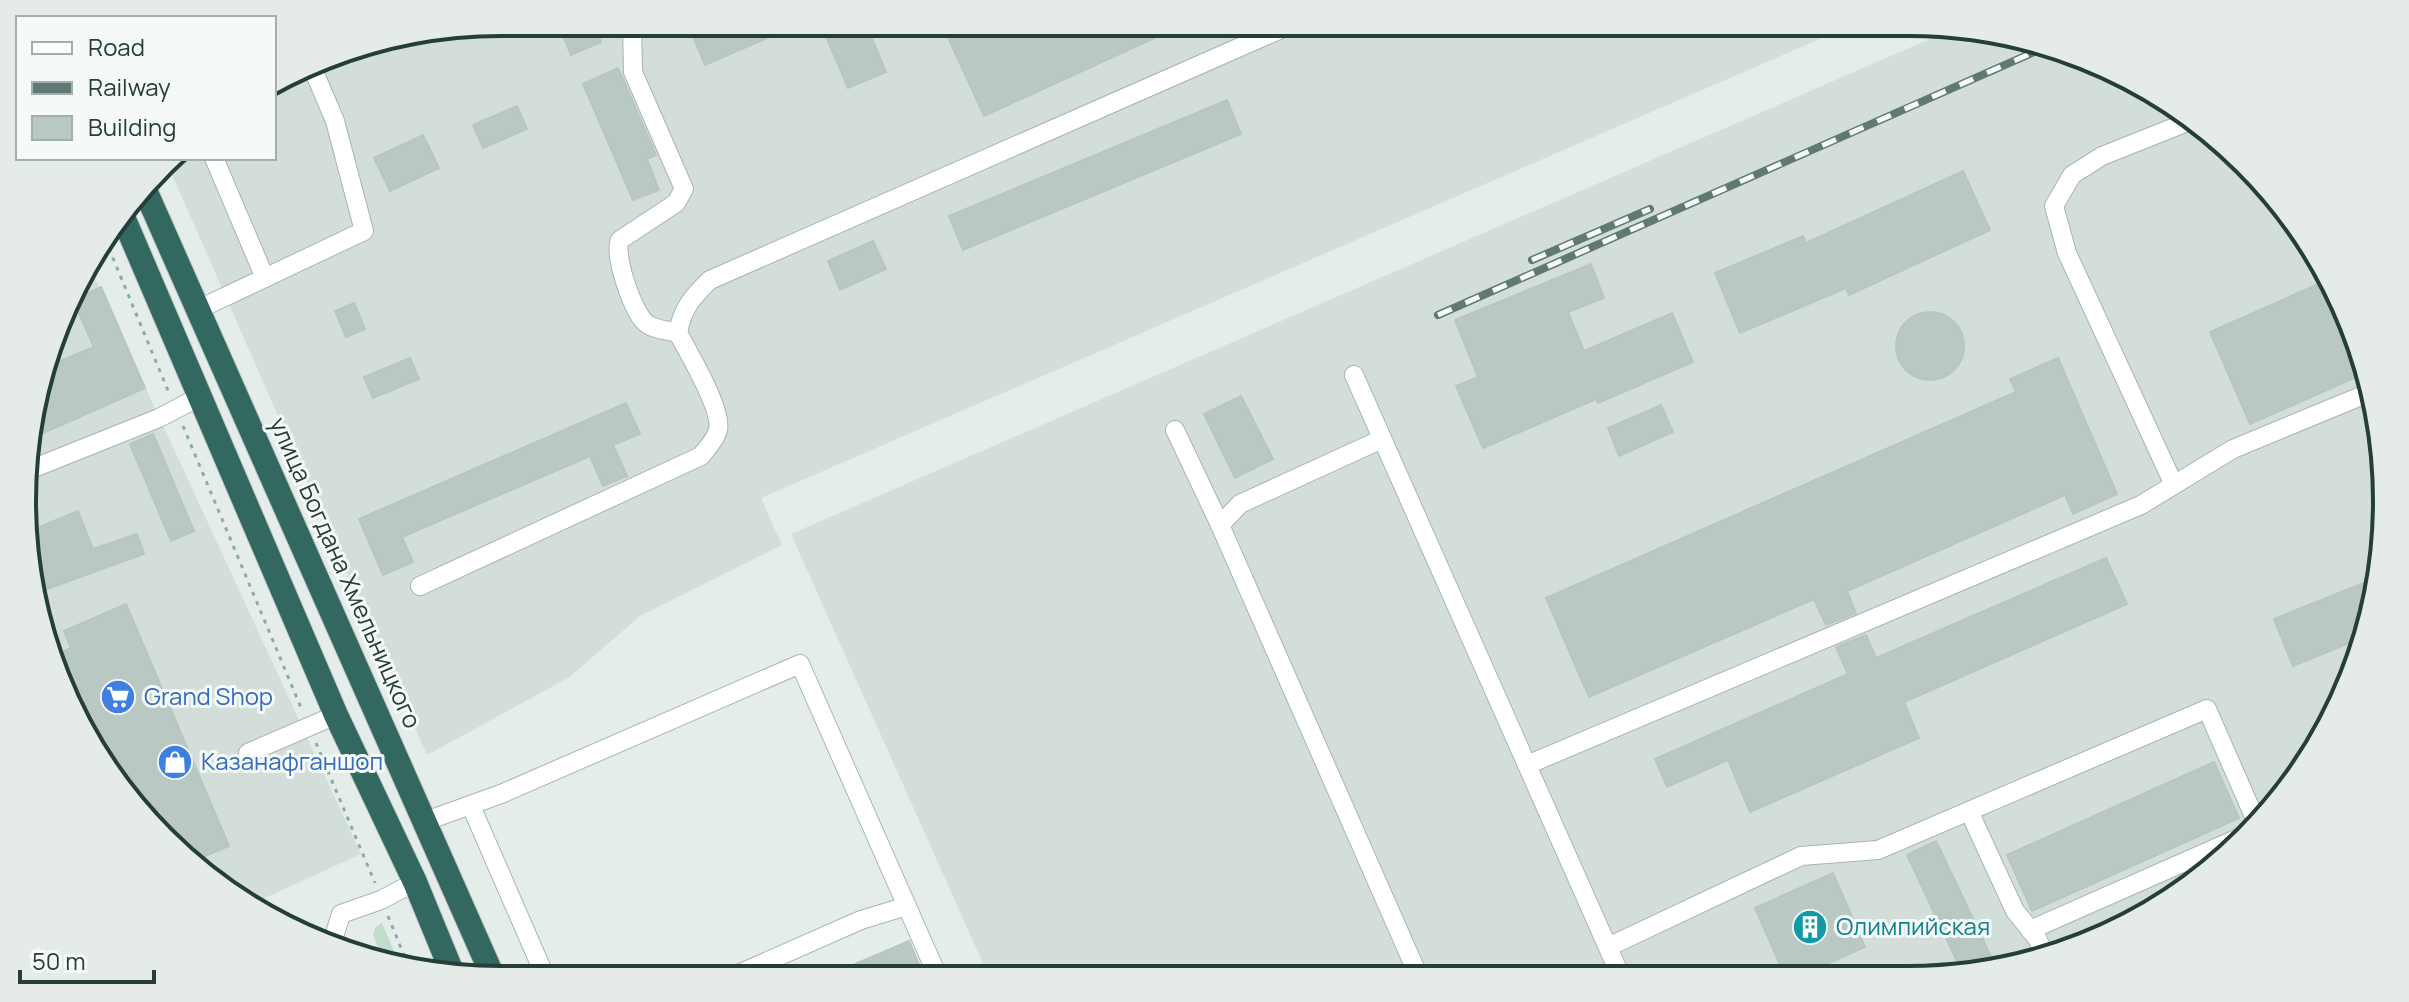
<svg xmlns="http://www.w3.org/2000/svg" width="2409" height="1002" font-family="Manrope,sans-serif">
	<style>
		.built { fill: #d3ddd9 }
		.green { fill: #c0dcca }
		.building { fill: #bac8c3; stroke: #b8c6c1; stroke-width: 2 }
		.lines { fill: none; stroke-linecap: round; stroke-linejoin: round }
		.minor-casing { stroke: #a8b5b1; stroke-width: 20 }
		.highway-casing { stroke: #c2c9c8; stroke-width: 26 }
		.path { stroke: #88aea5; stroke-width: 3; stroke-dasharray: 4 6; stroke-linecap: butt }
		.minor { stroke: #fff; stroke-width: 18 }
		.highway { stroke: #336861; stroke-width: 24 }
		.rail-casing { stroke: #607974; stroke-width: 8 }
		.rail { stroke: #f5faf8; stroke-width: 5; stroke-dasharray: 15; stroke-linecap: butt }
		.labels { text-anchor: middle; stroke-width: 6; stroke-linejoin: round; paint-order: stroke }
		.street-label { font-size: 24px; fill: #253e39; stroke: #f5faf8 }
		.shop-label { font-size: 24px; fill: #366cbe; stroke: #f5faf8; text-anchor: start }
		.culture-label { font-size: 24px; fill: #0d838f; stroke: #f5faf8; text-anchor: start }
		.rim { fill: none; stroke: #253e39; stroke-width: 4 }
	</style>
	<rect width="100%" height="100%" fill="#e5edea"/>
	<g class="built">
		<polygon points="501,22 1859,22 761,498 782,545 640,616 568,678 427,755 167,163 171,158 274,158 274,89 347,48"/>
		<polygon points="1953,29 2062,48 2224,141 2338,290 2386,470 2361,655 2306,767 2200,881 2092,943 1971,976 990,979 791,534"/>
		<polygon points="87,261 361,854 256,902 186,861 86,740 26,564 31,408"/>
	</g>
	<polygon class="green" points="382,923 399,963 382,960 373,934 376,927"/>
	<g class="building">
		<polygon points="569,22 593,22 601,42 571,55 559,26"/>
		<polygon points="714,22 804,22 705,65 691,32"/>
		<polygon points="820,22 865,22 886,72 848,88"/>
		<polygon points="941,22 1189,22 984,116"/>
		<polygon points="618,68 656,155 647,159 659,190 633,200 583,84"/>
		<polygon points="1227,100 1241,134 963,250 949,216"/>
		<polygon points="517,106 527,129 483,148 473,125"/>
		<polygon points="423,135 439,168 390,191 374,158"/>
		<polygon points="1963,171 1990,230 1849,295 1846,288 1740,333 1715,273 1803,236 1806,243"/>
		<polygon points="873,241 886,269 840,290 828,261"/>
		<polygon points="1591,264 1604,298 1568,312 1584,351 1672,313 1693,362 1598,403 1596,399 1483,448 1456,386 1478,377 1455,320"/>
		<polygon points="2330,279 2338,290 2361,375 2250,424 2210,332"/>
		<polygon points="101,287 145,388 30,439 31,408 46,367 94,347 73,300"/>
		<polygon points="354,303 365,329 346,337 335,311"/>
		<circle cx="1930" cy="346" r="34"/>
		<polygon points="410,358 419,379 373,398 364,377"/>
		<polygon points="2058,358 2117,494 2073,514 2065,495 1847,591 1856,613 1826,625 1814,599 1589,697 1546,598 2016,392 2010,379"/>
		<polygon points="1241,396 1273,459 1235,478 1204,414"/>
		<polygon points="626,403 640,434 613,445 627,476 603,486 590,456 402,537 413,562 383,575 359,519"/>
		<polygon points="1661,405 1673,432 1619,456 1608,428"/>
		<polygon points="153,434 194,531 171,541 130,444"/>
		<polygon points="78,511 93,549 137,534 144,554 36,593 26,564 27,532"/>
		<polygon points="2106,558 2127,604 1904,702 1919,738 1750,812 1728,760 1667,787 1655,759 1848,674 1836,647 1866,635 1876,658"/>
		<polygon points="2371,580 2364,637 2293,666 2274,619"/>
		<polygon points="126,604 229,846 189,863 86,740 57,654 71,648 64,631"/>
		<polygon points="2214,762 2239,818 2032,911 2007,855"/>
		<polygon points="1936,841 1997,969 1964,976 1907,855"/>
		<polygon points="1833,873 1865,947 1799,976 1785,976 1755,908"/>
		<polygon points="909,941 925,979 820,979"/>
	</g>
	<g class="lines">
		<g class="minor-casing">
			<g id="minor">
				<polyline points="214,158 265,278"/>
				<polyline points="197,310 364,231 335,121 312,67"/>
				<path d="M 678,333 C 682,309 692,297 710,280 L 1297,22"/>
				<polyline points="1354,375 1621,977"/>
				<polyline points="1175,430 1220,525"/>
				<polyline points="1382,439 1240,504 1220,525 1419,977"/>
				<polyline points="29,470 159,418 201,396"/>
				<polyline points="2174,485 2067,253 2054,206 2072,175 2102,156 2190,121"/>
				<path d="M 420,586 L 701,456 C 707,448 715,441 718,430 C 723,410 688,352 678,333 C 668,330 655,330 647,324 C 633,314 613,254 620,240 L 676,203 L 684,189 L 633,72 L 632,22"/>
				<polyline points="248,753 336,715"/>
				<polyline points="1527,765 2141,505 2233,449 2366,394"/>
				<polyline points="471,806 545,976 542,980"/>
				<polyline points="1969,811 2015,911 2037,938 2045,956"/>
				<polyline points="426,821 501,794 800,664 939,979"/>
				<polyline points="2030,930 2241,837"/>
				<polyline points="331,946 341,914 381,900 415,882"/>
				<polyline points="1608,947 1801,856 1878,850 2207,709 2256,821"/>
				<polyline points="727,979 861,920 907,906"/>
			</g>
		</g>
		<g class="highway-casing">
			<g id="highway">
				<polyline points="145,190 494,979"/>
				<polyline points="123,217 336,715 415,882 452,972"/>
			</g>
		</g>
		<g class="path">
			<polyline points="105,239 169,393"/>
			<polyline points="183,426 302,710"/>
			<polyline points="316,743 375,883"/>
			<polyline points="388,916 408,965"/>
		</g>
		<use href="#minor" class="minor"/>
		<use href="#highway" class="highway"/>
		<g class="rail-casing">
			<g id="rail">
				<polyline points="1532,260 1650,209"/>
				<polyline points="1438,315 2050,45"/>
			</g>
		</g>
		<use href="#rail" class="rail"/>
	</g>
	<defs>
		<g id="supermarket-disc" transform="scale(1.8)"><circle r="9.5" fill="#3f7fe0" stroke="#f5faf8"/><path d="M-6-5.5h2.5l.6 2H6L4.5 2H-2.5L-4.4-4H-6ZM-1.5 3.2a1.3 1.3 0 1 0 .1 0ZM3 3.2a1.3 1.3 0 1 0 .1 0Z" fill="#fff"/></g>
		<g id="shop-disc" transform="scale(1.8)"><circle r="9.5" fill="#3f7fe0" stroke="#f5faf8"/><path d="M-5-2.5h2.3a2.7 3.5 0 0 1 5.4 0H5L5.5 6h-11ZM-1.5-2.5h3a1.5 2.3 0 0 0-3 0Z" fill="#fff"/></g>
		<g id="building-disc" transform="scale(1.8)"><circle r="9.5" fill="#0f9aa8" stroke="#f5faf8"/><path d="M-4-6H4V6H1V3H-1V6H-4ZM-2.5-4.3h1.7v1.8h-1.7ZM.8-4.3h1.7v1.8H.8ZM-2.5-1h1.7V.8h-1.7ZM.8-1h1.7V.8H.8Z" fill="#fff"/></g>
	</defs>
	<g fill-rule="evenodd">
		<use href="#supermarket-disc" x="118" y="697"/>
		<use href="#shop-disc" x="175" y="762"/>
		<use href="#building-disc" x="1810" y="927"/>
	</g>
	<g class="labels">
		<g class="street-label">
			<text transform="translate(345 573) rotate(66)" y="8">улица Богдана Хмельницкого</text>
		</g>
		<g class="shop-label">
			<text x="144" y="705">Grand Shop</text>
			<text x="201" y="770">Казанафганшоп</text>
		</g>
		<g class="culture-label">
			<text x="1836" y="935">Олимпийская</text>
		</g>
	</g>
	<path d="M0 0H2409V1002H0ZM501 36H1908A465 465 0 0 1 2373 501V501A465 465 0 0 1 1908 966H501A465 465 0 0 1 36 501V501A465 465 0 0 1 501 36Z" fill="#e4ebe9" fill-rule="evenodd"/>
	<path class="rim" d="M501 36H1908A465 465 0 0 1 2373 501V501A465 465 0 0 1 1908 966H501A465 465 0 0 1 36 501V501A465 465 0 0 1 501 36Z"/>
	<rect x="16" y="16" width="260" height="144" fill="#f5faf8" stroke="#a2afac" stroke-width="2"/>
	<rect x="32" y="42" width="40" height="12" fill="#ffffff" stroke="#a2afac" stroke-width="2"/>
	<text x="88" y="56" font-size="24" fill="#253e39">Road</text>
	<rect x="32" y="82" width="40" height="12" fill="#607974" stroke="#a2afac" stroke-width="2"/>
	<text x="88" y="96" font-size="24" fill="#253e39">Railway</text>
	<rect x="32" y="116" width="40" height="24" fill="#bac8c3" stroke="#a2afac" stroke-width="2"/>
	<text x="88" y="136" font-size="24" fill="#253e39">Building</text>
	<path d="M20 970v12h134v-12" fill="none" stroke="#253e39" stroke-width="4"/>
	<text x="32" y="970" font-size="24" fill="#253e39" stroke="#f5faf8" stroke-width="6" paint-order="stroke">50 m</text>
</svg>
